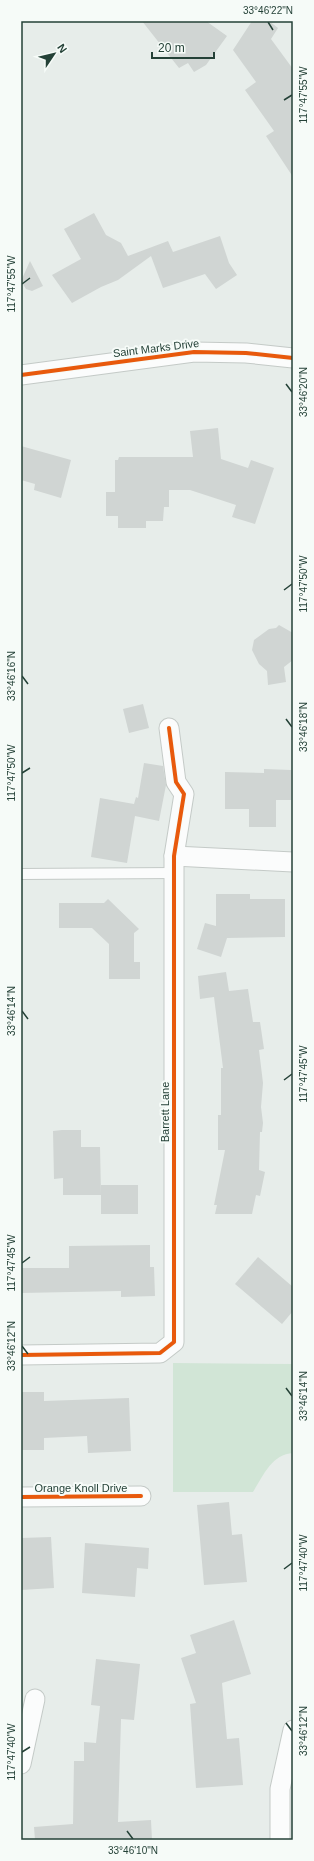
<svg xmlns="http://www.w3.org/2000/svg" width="314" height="1861" font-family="Helvetica,sans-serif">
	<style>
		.green { fill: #d1e5d6 }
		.building { fill: #d0d5d3 }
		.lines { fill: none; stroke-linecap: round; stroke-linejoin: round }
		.lane-casing { stroke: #c4cac7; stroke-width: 12 }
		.street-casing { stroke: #c4cac7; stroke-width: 21 }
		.lane { stroke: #fbfcfc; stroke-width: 10 }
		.street { stroke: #fbfcfc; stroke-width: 19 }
		.cycleway-casing { stroke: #f6fbf8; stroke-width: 6 }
		.cycleway { stroke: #e8590c; stroke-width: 4 }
		.ticks { fill: none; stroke: #244137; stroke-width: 1.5 }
		.labels { text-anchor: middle; stroke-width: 4; stroke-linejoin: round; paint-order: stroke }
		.street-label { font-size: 11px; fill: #244137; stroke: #f6fbf8 }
		.neatline { fill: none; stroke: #244137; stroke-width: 1.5 }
		.ticks-label { font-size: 10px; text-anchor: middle; fill: #244137 }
	</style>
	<rect width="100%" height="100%" fill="#e7edea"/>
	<path class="green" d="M 173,1363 L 293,1364 L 293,1453 C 272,1454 263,1476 253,1492 L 173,1492 Z"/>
	<g class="building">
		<polygon points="142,21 206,21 227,36 206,65 194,72 188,63 179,68"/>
		<polygon points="252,21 269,21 278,28 271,39 293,69 293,177 266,136 274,131 245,90 256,82 233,50"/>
		<polygon points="94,213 106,235 121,243 128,256 168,241 173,252 220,236 229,263 237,275 216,289 205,274 163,288 151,256 118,280 101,287 72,303 52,275 81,259 64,229"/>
		<polygon points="30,261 43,286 32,291 26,289 21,281"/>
		<polygon points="218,428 221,459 248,468 251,460 274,468 255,524 232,517 236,505 190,490 169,490 169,507 164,507 163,521 146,521 146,528 118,528 118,516 106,516 106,492 115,492 115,460 118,460 119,457 193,457 190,431"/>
		<polygon points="21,446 71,460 61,498 34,490 35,484 21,480"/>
		<polygon points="279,625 293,633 293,660 284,667 286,682 268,685 267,671 259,664 252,650 254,640 269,629 276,628"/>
		<polygon points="143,704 149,728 129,733 123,709"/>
		<polygon points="144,763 163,766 166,785 159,821 135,816 127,863 91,857 100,798 134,804 136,797 138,798"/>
		<polygon points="264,769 291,770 291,800 276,800 276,827 249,827 249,809 225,809 225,772 264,773"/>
		<polygon points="216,894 250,894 250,899 285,899 285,937 227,938 221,957 197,949 205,923 216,926"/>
		<polygon points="108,899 139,929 134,933 134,962 140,962 140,979 109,979 109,944 92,928 59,928 59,903 104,903"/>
		<polygon points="226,972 229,991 248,989 253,1022 260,1022 264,1049 259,1050 263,1083 261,1107 263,1123 262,1132 260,1132 259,1170 265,1172 260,1196 256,1195 252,1214 215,1214 217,1205 214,1205 225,1150 218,1150 218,1115 221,1115 221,1068 223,1068 214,997 200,999 198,976"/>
		<polygon points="62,1130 81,1130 81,1147 100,1147 101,1195 63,1195 63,1178 54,1179 53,1131"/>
		<rect x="101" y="1185" width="37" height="29"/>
		<polygon points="150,1245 150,1267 154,1267 155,1296 121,1297 121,1291 21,1293 21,1268 69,1268 69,1246"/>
		<polygon points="258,1257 293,1287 293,1311 282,1324 235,1284"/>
		<polygon points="21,1392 44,1392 44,1401 129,1398 131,1451 88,1453 87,1436 44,1438 44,1450 21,1450"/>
		<polygon points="229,1502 232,1535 242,1534 247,1582 204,1585 197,1505"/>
		<polygon points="51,1537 54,1588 21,1590 21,1538"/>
		<polygon points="85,1543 149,1548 148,1569 137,1568 135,1597 82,1593"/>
		<polygon points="234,1620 251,1674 222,1683 227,1739 239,1738 243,1785 196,1788 190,1704 196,1703 181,1658 196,1653 190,1635"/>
		<polygon points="96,1659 140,1664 134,1720 121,1719 118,1822 151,1820 152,1840 35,1840 34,1827 73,1824 74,1761 84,1761 84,1742 96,1743 100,1706 91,1705"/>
	</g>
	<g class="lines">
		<g class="lane-casing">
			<polyline id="lane" points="21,874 174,873"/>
		</g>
		<g class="street-casing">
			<g id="street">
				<polyline points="21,375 194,352 246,353 293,358"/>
				<polyline points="174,856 293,862"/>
				<polyline points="21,1355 160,1353 174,1342 174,856 184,794 176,782 169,728"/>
				<polyline points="21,1497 141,1496"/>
				<polyline points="21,1764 35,1699"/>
				<polyline points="280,1840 280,1789 293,1730"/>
			</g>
		</g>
		<use href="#lane" class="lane"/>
		<use href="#street" class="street"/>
		<g class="cycleway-casing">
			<g id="cycleway">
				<polyline points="21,375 194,352 246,353 293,358"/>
				<polyline points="21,1355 160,1353 174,1342 174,856 184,794 176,782 169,728"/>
				<polyline points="21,1497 141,1496"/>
			</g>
		</g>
		<use href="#cycleway" class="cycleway"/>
	</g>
	<path class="ticks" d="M 268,22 L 273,30M 284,100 L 292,95M 22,284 L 30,278M 286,384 L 292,392M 284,590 L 292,584M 22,676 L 28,684M 286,719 L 292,727M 22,773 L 30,768M 22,1011 L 28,1019M 284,1080 L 292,1074M 22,1263 L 30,1257M 22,1346 L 28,1354M 286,1388 L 292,1396M 284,1569 L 292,1563M 286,1723 L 292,1731M 22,1752 L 30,1747M 127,1831 L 133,1839"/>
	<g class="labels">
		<g class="street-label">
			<text transform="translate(156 348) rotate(-7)" y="4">Saint Marks Drive</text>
			<text transform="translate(165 1112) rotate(-90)" y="4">Barrett Lane</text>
			<text x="81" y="1492">Orange Knoll Drive</text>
		</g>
	</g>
	<rect width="314" height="1861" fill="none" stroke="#f6fbf8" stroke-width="44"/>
	<g transform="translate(54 54) rotate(55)" stroke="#f6fbf8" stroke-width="3" paint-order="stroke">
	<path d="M0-3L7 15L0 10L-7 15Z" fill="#244137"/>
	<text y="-6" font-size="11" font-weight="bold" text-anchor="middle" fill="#244137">N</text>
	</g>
	<path d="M152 52v6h62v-6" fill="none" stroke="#244137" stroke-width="2"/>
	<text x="158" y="52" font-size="12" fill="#244137" stroke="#f6fbf8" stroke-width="3" paint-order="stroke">20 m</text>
	<rect x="22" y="22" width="270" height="1817" class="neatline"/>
	<g class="ticks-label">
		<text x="268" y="14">33°46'22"N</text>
		<text transform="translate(303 95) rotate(-90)" y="4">117°47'55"W</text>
		<text transform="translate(11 284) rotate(-90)" y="4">117°47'55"W</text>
		<text transform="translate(303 392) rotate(-90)" y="4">33°46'20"N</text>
		<text transform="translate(303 584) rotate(-90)" y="4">117°47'50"W</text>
		<text transform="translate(11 676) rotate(-90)" y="4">33°46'16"N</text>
		<text transform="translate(303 727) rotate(-90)" y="4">33°46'18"N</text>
		<text transform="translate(11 773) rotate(-90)" y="4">117°47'50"W</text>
		<text transform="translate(11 1011) rotate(-90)" y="4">33°46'14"N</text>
		<text transform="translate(303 1074) rotate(-90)" y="4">117°47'45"W</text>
		<text transform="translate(11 1263) rotate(-90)" y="4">117°47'45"W</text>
		<text transform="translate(11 1346) rotate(-90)" y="4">33°46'12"N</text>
		<text transform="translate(303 1396) rotate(-90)" y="4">33°46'14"N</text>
		<text transform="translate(303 1563) rotate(-90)" y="4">117°47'40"W</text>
		<text transform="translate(303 1731) rotate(-90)" y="4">33°46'12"N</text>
		<text transform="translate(11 1752) rotate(-90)" y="4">117°47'40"W</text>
		<text x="133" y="1854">33°46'10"N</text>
	</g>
</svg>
